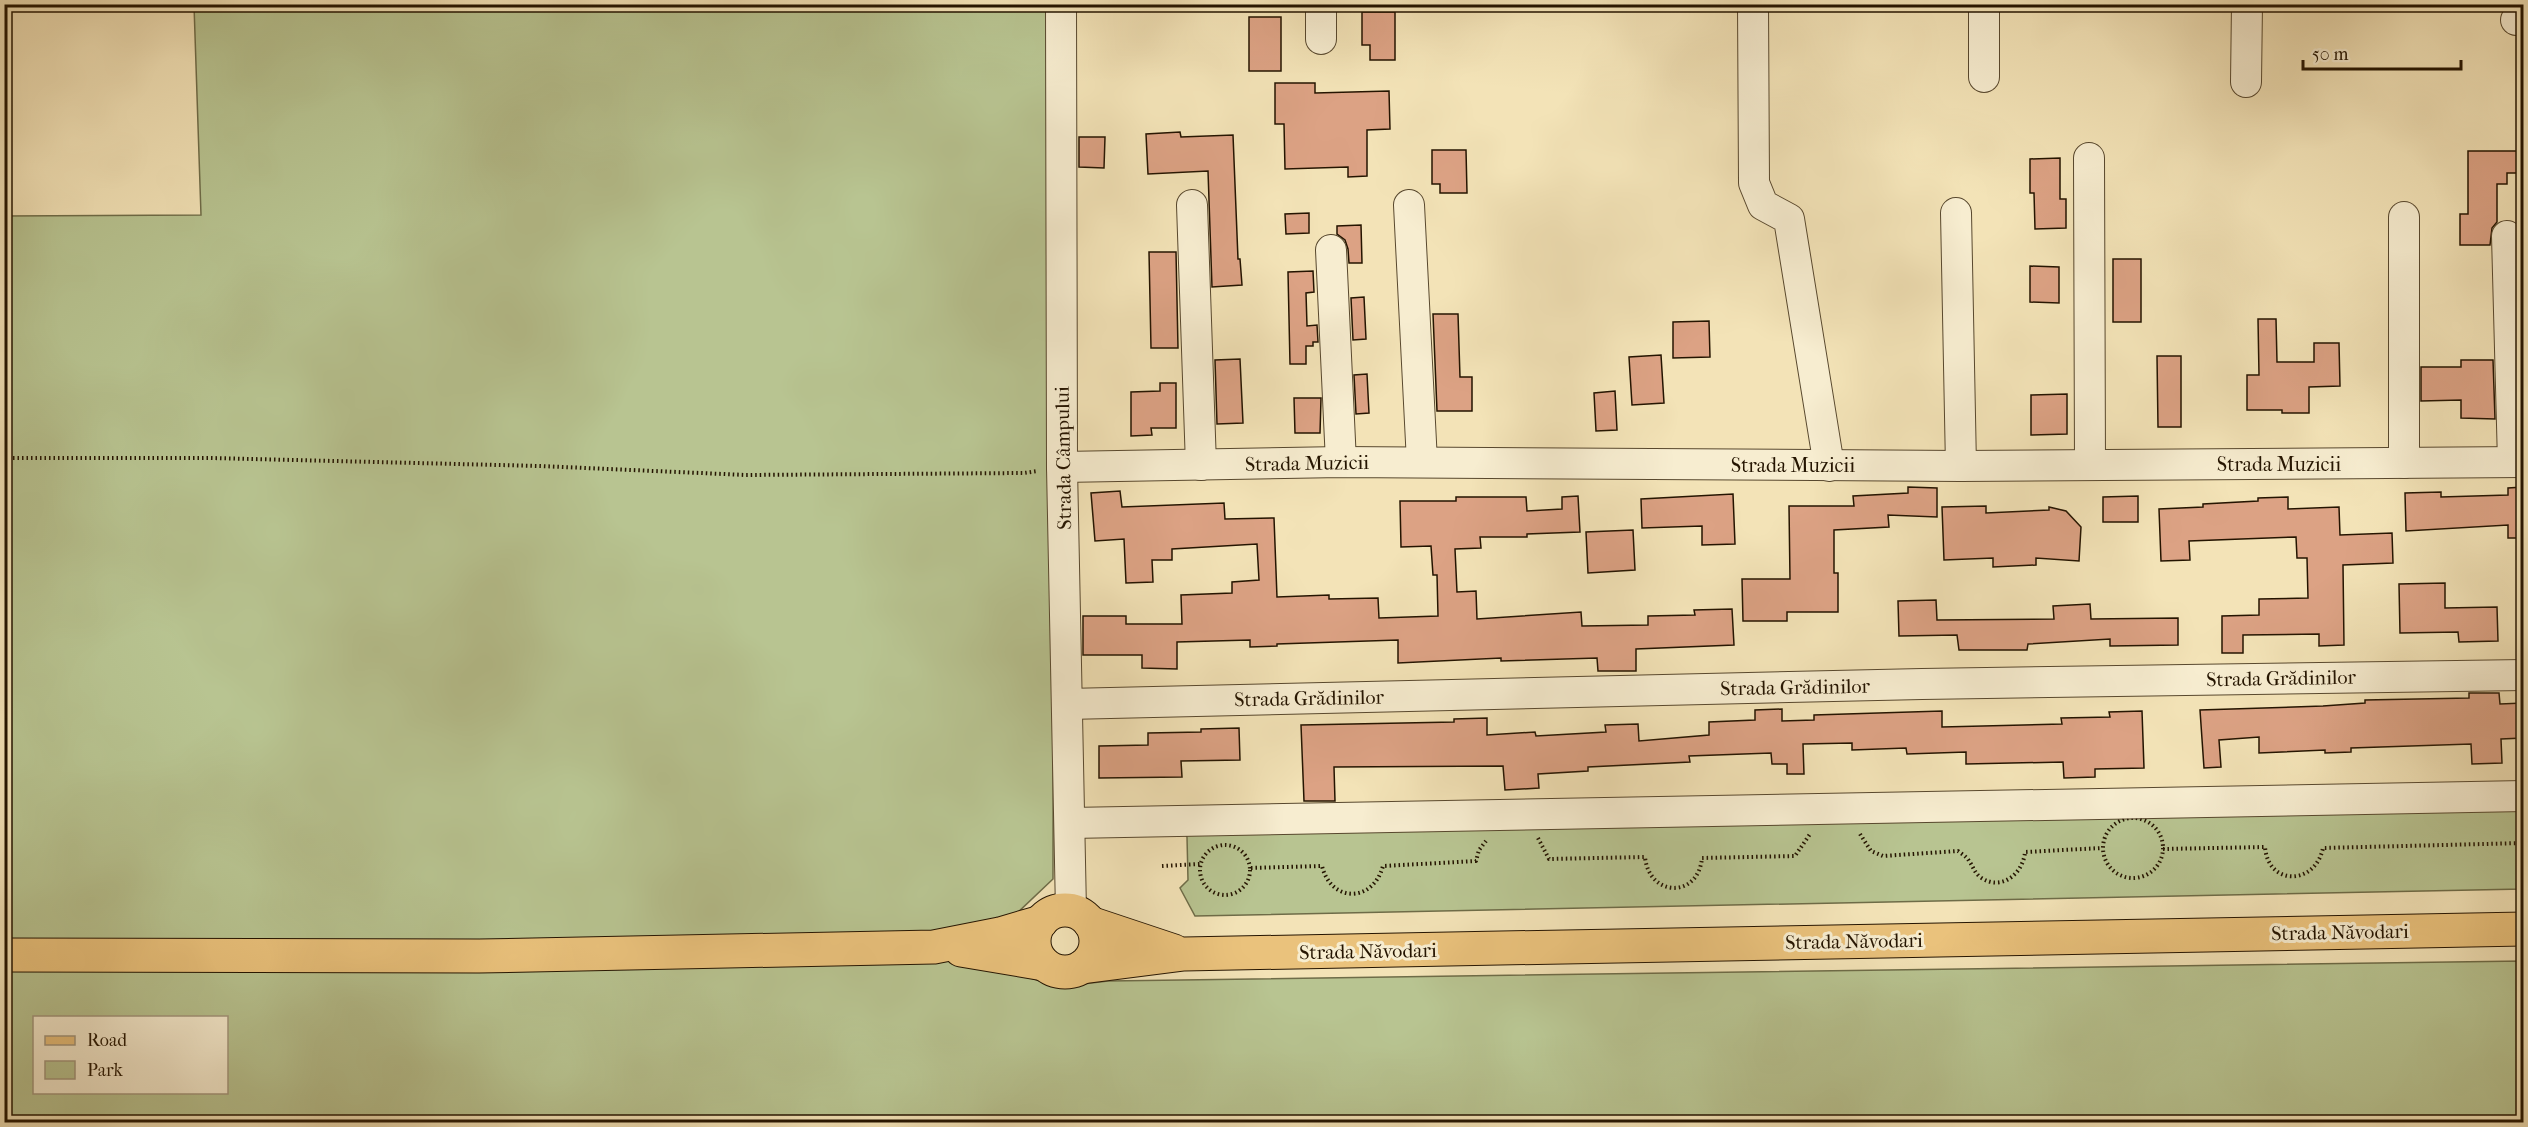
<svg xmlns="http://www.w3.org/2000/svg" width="2528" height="1127" font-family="'IM FELL French Canon',serif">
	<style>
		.green { fill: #b8c491; stroke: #6e6c48; stroke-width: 1.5; fill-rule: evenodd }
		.building { fill: #dca284; stroke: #241400; stroke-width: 1.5 }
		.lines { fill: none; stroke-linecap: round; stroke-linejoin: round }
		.minor-casing { stroke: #58482e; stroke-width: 32 }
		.major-casing { stroke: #241400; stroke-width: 35 }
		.path { stroke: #241400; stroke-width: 4; stroke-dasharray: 1.5 3; stroke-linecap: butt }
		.minor { stroke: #f7edd0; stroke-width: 30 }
		.major { stroke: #eac27c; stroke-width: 33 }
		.labels { text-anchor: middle; stroke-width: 6; stroke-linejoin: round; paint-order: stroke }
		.street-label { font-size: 20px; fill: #241400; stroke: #f7edd0 }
	</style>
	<rect width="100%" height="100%" fill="#f3e3b7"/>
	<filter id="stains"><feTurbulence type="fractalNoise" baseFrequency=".00333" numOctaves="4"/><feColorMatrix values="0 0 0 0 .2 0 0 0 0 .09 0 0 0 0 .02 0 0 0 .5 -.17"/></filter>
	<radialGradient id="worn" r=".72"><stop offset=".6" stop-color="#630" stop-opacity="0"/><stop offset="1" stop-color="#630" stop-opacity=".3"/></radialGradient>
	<g class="green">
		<path d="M 194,5 L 1054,5 L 1053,879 L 1013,917 L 1015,973 L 1058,987 L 1108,981 L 2523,961 L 2523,1122 L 5,1122 L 4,216 L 201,215 ZM 34,1018 L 226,1018 L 226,1092 L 34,1092 Z"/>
		<polygon points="2523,785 2523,889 1195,916 1180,888 1188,880 1187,837 1180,826"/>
	</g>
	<g class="building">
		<polygon points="1362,12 1395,12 1395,60 1370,60 1370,45 1362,45"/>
		<rect x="1249" y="17" width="32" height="54"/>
		<polygon points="1275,83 1315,83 1315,93 1389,91 1390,129 1367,130 1367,176 1348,177 1348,167 1285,169 1284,124 1275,124"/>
		<polygon points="1180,132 1181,137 1233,135 1238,259 1240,259 1242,285 1212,287 1208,171 1148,174 1146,134"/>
		<polygon points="1079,137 1105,137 1104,168 1079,167"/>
		<polygon points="1432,150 1466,150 1467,193 1440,193 1440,184 1432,184"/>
		<polygon points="2468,151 2523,151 2523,173 2507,173 2507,184 2497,184 2497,222 2492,228 2490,245 2460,245 2460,214 2468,214"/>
		<polygon points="2060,158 2060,199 2066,199 2066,228 2035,229 2034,193 2030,193 2030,159"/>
		<polygon points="1309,213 1309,233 1286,234 1285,214"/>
		<polygon points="1361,225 1362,263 1349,263 1348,249 1345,240 1337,234 1337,226"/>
		<polygon points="1149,252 1176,252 1178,348 1151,348"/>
		<rect x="2113" y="259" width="28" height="63"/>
		<polygon points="2030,266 2059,267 2059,303 2030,302"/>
		<polygon points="1313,271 1314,292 1306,293 1307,326 1317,325 1318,342 1313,342 1313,346 1306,346 1306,364 1290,364 1288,272"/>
		<polygon points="1364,297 1366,339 1353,340 1351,298"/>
		<polygon points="1433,314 1458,314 1460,377 1472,377 1472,411 1437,411"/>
		<polygon points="2258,319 2276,319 2277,362 2314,362 2314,343 2339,343 2340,386 2309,387 2309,413 2282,413 2282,410 2247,410 2247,375 2259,375"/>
		<polygon points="1709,321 1710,357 1673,358 1673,322"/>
		<polygon points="1661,355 1664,403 1632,405 1629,357"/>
		<polygon points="2157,356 2181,356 2181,427 2158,427"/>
		<polygon points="1240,359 1243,423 1217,424 1215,360"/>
		<polygon points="2461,360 2493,360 2495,419 2461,418 2461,400 2421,401 2421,367 2461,367"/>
		<polygon points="1367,374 1369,413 1356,414 1354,375"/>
		<polygon points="1160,383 1176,383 1176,428 1151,428 1152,435 1131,436 1131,392 1160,391"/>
		<polygon points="1615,391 1617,430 1596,431 1594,393"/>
		<polygon points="2067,394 2067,434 2031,435 2031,395"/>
		<polygon points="1294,398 1321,398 1320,433 1295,433"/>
		<polygon points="1908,487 1937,488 1937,517 1888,515 1889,527 1834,530 1834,573 1838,573 1838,612 1787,612 1787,621 1743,621 1742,579 1790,579 1789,506 1854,506 1853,496 1908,493"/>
		<polygon points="2523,487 2523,538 2508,538 2508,525 2406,531 2405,493 2441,492 2441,497 2508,495 2508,488"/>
		<polygon points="1120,491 1122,507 1224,503 1225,519 1274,518 1277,597 1329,595 1329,599 1378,598 1379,618 1438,616 1437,575 1433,575 1431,546 1401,547 1400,501 1456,501 1456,497 1526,497 1527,511 1562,509 1562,497 1578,496 1580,532 1527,534 1527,537 1480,537 1481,548 1455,549 1457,592 1476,591 1477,619 1581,612 1582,626 1648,625 1648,616 1695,615 1694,610 1732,609 1734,645 1636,649 1636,671 1598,671 1597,658 1501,661 1501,658 1398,663 1398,640 1277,644 1277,646 1250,647 1250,640 1177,642 1177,669 1142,668 1142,655 1083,655 1083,616 1126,616 1126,624 1182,624 1181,595 1232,593 1232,582 1259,580 1257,544 1172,549 1172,560 1152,560 1153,582 1126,583 1124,539 1095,541 1091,493"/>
		<polygon points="1733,494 1735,544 1702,545 1702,526 1642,528 1641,499"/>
		<polygon points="2138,496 2138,522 2103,522 2103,497"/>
		<polygon points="2288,497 2288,509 2339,507 2340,535 2392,533 2393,563 2343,565 2344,645 2319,646 2319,634 2243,635 2243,653 2222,653 2222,616 2259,615 2259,599 2308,598 2307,558 2297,558 2296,537 2189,541 2190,560 2161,561 2159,509 2203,507 2203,504 2258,501 2258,498"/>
		<polygon points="1986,506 1986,513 2049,510 2049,507 2066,511 2081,527 2079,561 2036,558 2036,565 1993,567 1993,558 1944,560 1942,507"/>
		<polygon points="1633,530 1635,570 1588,573 1586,532"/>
		<polygon points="2445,583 2445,608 2497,607 2498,641 2459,642 2458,632 2400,633 2399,584"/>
		<polygon points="1936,600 1937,620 2054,619 2053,606 2090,604 2091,619 2178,618 2178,645 2110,646 2110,639 2028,644 2027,650 1959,650 1957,635 1899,636 1898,601"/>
		<polygon points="2469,693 2499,693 2500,704 2523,703 2523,738 2501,739 2502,763 2472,764 2471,744 2351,748 2351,752 2325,753 2325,750 2259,753 2259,737 2219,740 2221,767 2204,768 2200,710 2323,706 2365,703 2365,700 2469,698"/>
		<polygon points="1782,709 1782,721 1814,720 1814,715 1942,711 1942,727 2062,724 2061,718 2110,717 2109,712 2142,711 2144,768 2095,769 2095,777 2064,778 2063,762 1966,764 1966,752 1907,754 1906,748 1852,750 1852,743 1803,744 1804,774 1787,774 1787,764 1772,764 1771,753 1689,756 1690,762 1588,767 1588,771 1538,774 1539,788 1505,790 1503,766 1334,767 1335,801 1304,801 1301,725 1454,722 1454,719 1487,718 1487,735 1535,732 1536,736 1606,732 1605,725 1638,724 1639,741 1709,735 1709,722 1755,720 1755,710"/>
		<polygon points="1239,728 1240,760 1181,761 1182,777 1099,778 1099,746 1148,745 1148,733 1201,732 1201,729"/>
	</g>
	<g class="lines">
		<g class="minor-casing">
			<g id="minor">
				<polyline points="1061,4 1062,467 1071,911"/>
				<polyline points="1321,4 1321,39"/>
				<polyline points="1753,4 1754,183 1763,205 1789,219 1829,466"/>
				<polyline points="2516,20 2524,20"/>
				<polyline points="1984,77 1984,4"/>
				<polyline points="2246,82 2247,4"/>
				<polyline points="2089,158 2090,465"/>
				<polyline points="1192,205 1201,465"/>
				<polyline points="1409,205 1422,462"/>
				<polyline points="1956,213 1961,466"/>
				<polyline points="2404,217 2404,463"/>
				<polyline points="2507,236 2513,462"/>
				<polyline points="1331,250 1341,462"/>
				<polyline points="1062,467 1341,462 1961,466 2524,462"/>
				<polyline points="1067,704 1922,684 2524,675"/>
				<polyline points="1070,823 2524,796"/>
			</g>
		</g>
		<g class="major-casing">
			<g id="major">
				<circle cx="1065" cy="941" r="31"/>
				<polyline points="1090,923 1174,951"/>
				<polyline points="961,950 1044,964"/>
				<polyline points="4,955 479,956 934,947 1000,934 1041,922"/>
				<polyline points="1082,967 1184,954 2524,929"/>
			</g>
		</g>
		<g class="path">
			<polyline points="4,458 211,458 540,466 746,475 1024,473 1038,471"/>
			<circle cx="2133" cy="848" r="30"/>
			<path d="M 1860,834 L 1871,851 L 1883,856 L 1958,851 C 1962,854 1967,857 1969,861 C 1973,866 1974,872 1980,877 C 2001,892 2023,874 2025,852 L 2102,848"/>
			<path d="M 1538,838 L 1549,859 L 1645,857 C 1649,897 1698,899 1702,858 L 1795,856 L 1810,834"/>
			<circle cx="1225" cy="870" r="25"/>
			<path d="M 2163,849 L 2265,847 C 2268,886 2315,886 2323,848 L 2524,843"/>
			<polyline points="1162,866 1200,864"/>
			<path d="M 1251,868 L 1322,866 C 1331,903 1373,903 1383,866 L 1476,861 L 1479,850 L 1486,841"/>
		</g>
		<use href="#minor" class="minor"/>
		<use href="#major" class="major"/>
	</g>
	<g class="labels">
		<g class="street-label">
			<text transform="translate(1063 458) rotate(-91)" y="7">Strada Câmpului</text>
			<text transform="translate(1307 463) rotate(-1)" y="7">Strada Muzicii</text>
			<text x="2279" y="471">Strada Muzicii</text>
			<text x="1793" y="472">Strada Muzicii</text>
			<text transform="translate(2281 678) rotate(-1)" y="7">Strada Grădinilor</text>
			<text transform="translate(1795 687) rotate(-1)" y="7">Strada Grădinilor</text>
			<text transform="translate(1309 698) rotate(-1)" y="7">Strada Grădinilor</text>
			<text transform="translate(2340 932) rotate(-1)" y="7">Strada Năvodari</text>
			<text transform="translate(1854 941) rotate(-1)" y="7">Strada Năvodari</text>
			<text transform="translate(1368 951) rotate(-1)" y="7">Strada Năvodari</text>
		</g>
	</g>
	<rect width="2528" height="1127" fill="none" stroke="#f3e3b7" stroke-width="24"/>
	<rect x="6" y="6" width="2516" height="1115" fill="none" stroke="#241400" stroke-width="3"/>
	<rect x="12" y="12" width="2504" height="1103" fill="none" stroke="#241400" stroke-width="1.5"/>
	<rect x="33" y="1016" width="195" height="78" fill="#f7edd0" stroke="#a3967d" stroke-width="1.5"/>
	<rect x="45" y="1036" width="30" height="9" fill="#eac27c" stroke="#a3967d" stroke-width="1.5"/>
	<text x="87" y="1046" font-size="18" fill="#241400">Road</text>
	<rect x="45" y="1061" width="30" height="18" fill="#b8c491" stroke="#a3967d" stroke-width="1.5"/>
	<text x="87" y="1076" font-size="18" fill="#241400">Park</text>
	<path d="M2303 60v9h158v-9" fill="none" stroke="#241400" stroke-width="3"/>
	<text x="2312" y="60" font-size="18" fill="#241400" stroke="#f7edd0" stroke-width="4.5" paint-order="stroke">50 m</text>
	<rect width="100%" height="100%" filter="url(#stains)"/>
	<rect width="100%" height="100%" fill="url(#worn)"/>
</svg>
